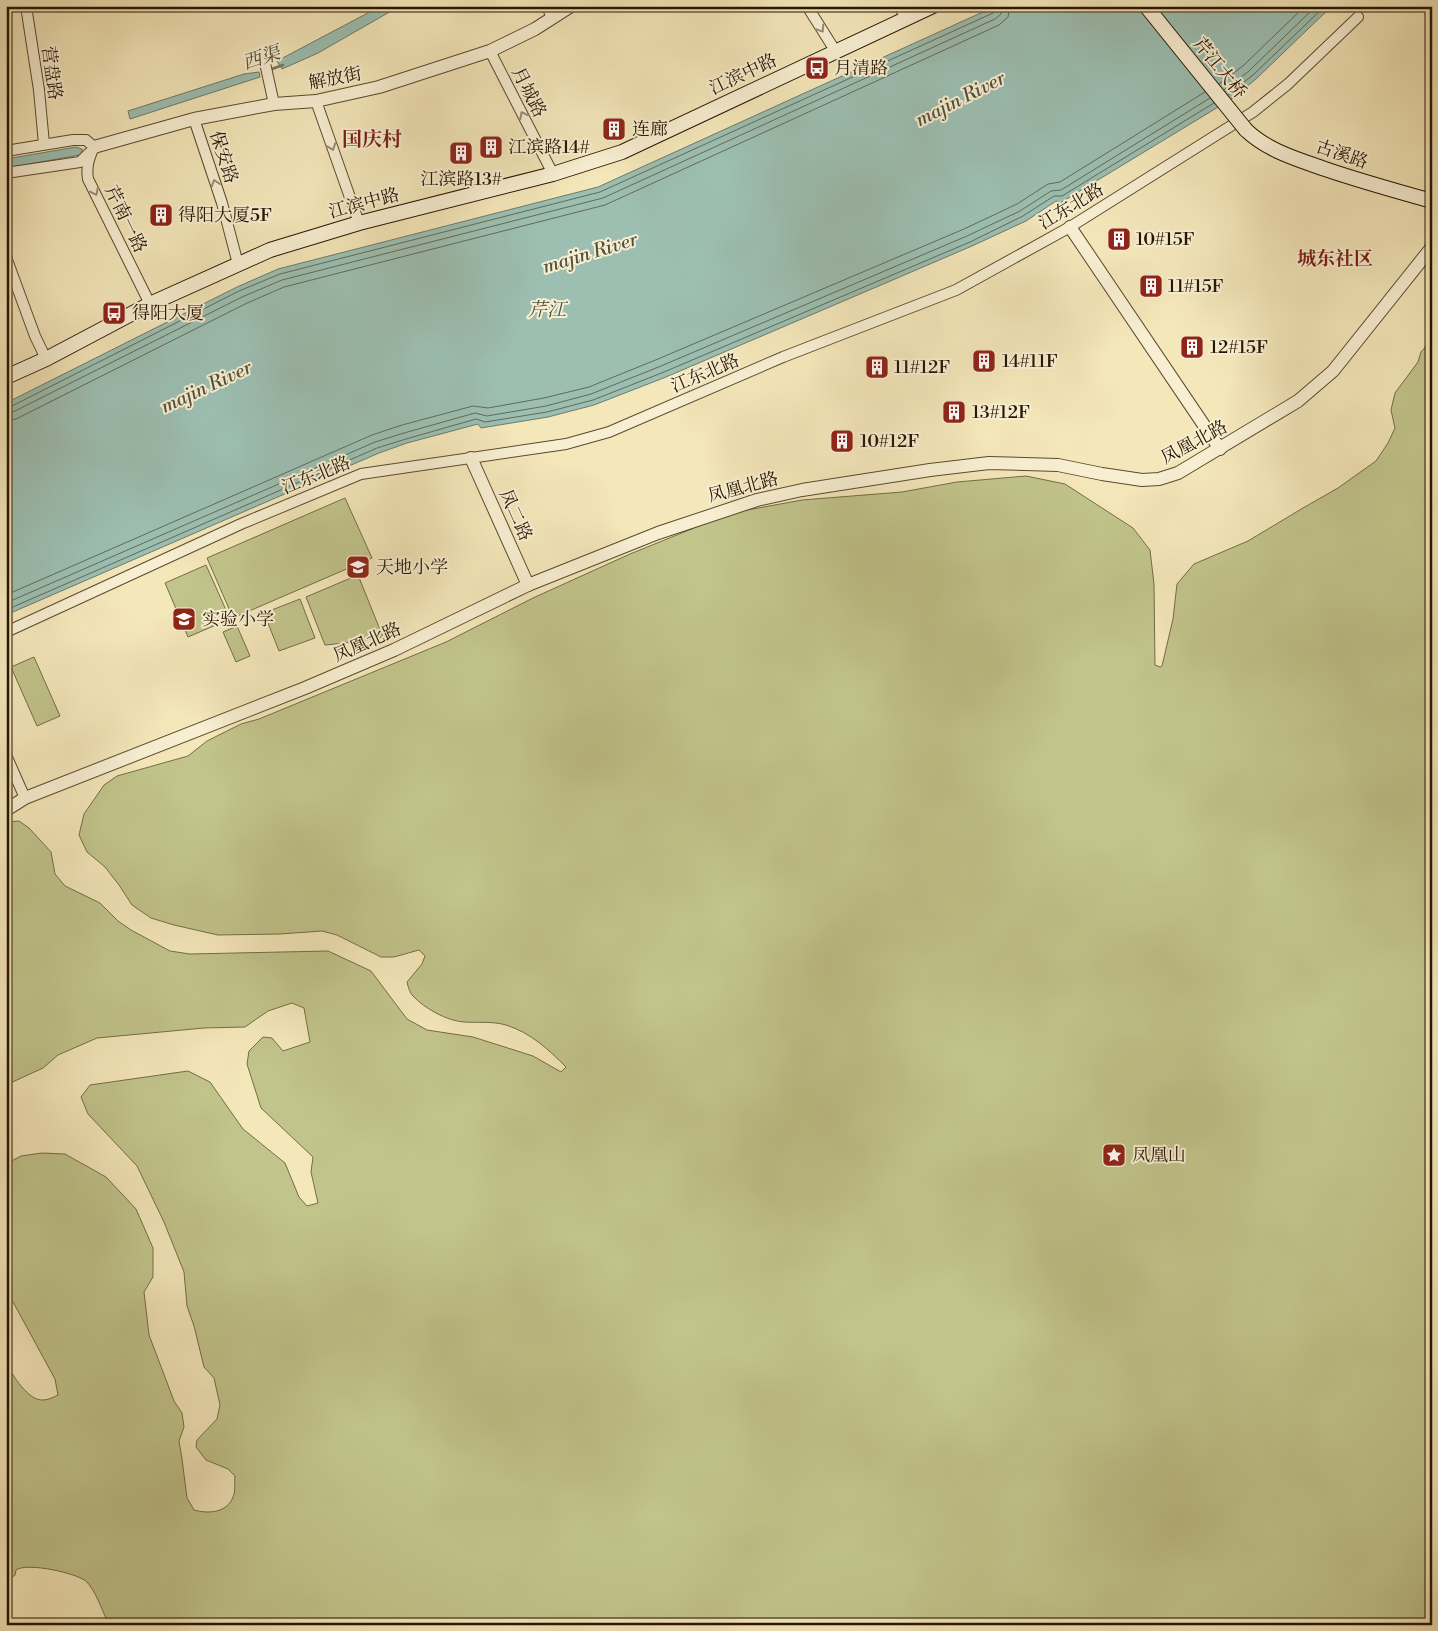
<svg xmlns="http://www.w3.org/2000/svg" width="1438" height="1631" font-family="'Libre Bodoni','Noto Serif SC',serif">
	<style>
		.green { fill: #c1c48b; stroke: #746c46 }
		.water { fill: #9cbfb2; stroke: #6d7b6b }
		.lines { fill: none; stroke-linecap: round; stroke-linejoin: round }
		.shore { stroke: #626a59; stroke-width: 1 }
		.stream { stroke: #6d7b6b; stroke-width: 2.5 }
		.minor-casing { stroke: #5a4a2e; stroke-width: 12 }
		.tertiary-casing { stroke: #5a4a2e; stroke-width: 14 }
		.secondary-casing { stroke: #271500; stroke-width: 16 }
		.minor { stroke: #f8efd2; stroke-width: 10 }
		.tertiary { stroke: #f8efd2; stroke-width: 12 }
		.secondary { stroke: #f8efd2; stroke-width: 14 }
		.secondary-bridge-casing { stroke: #271500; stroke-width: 16; stroke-linecap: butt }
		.secondary-bridge { stroke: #f8efd2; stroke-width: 14 }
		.oneway { stroke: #9a8d74 }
		.labels { text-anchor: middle; stroke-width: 4; stroke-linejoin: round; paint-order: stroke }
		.poi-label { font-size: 18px; fill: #271500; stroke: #f8efd2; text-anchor: start }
		.street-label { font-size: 18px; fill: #271500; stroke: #f8efd2 }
		.water-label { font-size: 19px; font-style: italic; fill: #50503e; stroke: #f8efd2 }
		.neighbourhood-label { font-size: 19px; font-weight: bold; fill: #7a1f14; stroke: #f8efd2 }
		.quarter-label { font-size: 20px; font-weight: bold; fill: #7a1f14; stroke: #f8efd2 }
	</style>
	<rect width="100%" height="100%" fill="#f4e7ba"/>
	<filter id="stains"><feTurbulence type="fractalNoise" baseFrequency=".004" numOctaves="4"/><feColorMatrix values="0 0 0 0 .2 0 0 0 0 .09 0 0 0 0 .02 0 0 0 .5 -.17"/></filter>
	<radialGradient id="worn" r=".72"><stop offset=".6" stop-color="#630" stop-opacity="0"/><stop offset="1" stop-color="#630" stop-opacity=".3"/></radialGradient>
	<g class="green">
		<path d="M 1432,339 L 1432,1625 L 74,1625 L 79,1619 L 104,1624 L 107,1620 C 101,1608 96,1592 87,1582 C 78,1573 26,1562 16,1570 L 15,1575 L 6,1583 L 6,1364 C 13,1375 28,1401 43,1400 C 48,1400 54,1397 58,1395 L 55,1379 L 6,1289 L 6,1164 L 21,1156 L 42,1153 L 65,1154 L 106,1177 L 136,1209 L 153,1248 L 153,1277 L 144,1292 L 149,1335 L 174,1401 L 182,1413 L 184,1427 L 179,1441 L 182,1459 L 187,1498 L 194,1510 C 208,1514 227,1513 233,1497 C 236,1491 234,1482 235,1476 L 228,1469 L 206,1460 L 196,1447 L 197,1440 L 217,1419 L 220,1405 L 214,1378 L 204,1367 L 194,1326 L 187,1306 L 184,1272 L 164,1222 L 137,1166 L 88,1114 L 81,1097 L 90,1085 L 188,1071 L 210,1082 L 243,1129 L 285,1163 L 299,1197 L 307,1206 L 318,1203 L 311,1172 L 313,1157 L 261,1108 L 247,1064 L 249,1051 L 263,1037 L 272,1038 L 283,1051 L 310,1042 L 304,1008 L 292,1003 L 268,1011 L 245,1027 L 204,1028 L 97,1038 L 58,1055 L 43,1068 L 6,1085 L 6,822 L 19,821 L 29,828 L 51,852 L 55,874 L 65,886 L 100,903 L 118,921 L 131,930 L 170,951 L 190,954 L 328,951 L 371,971 L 407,1019 L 427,1030 L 473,1037 L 533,1056 L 561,1072 L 566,1067 C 548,1049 531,1033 506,1025 C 492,1021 478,1023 464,1022 C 447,1021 424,1008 413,996 C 410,993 408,987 407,982 L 422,964 L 425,956 L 419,950 L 394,957 L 381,957 L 337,935 L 322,931 L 280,934 L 218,935 L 174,925 L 151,918 L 132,905 L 119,885 L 105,867 L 87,852 L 79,835 L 84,814 L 104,785 L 117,776 L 188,756 L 207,741 L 241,724 L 259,719 L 446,642 L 533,598 L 630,554 L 731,513 L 802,500 L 902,492 L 957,482 L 1026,476 L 1065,484 L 1133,528 L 1150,550 L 1154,584 L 1155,665 L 1160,667 L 1162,666 L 1173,619 L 1177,584 L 1194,564 L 1248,541 L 1303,508 L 1338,488 L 1376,461 L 1388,443 L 1395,428 L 1391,410 L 1395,393 L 1418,362 L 1421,352 Z"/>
		<polygon points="345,498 372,558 233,618 207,558"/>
		<polygon points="206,565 230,619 188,637 165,583"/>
		<polygon points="358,575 383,637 354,642 325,645 306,597"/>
		<polygon points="300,599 315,638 279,651 264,613"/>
		<polygon points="237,626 250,656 236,662 223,632"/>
		<polygon points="34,657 60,716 37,726 11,667"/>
	</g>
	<g class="water">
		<polygon points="381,6 400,6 318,53 282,69 277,61"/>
		<polygon points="996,6 1332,6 1256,79 1233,98 1060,203 1056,201 1026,221 972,246 666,377 594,405 548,417 481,428 478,424 407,443 379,453 6,615 6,403 237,287 278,269 598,187"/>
		<polygon points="259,72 260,77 130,119 128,111 244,74"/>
		<polygon points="76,147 82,149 82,153 80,155 6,168 6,159"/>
	</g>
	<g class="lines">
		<g class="shore">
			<polyline points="1219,84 1244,65 1305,6"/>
			<polyline points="1224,90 1249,71 1316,6"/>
			<polyline points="1228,95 1253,75 1325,6"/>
			<polyline points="6,407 10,407 239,291 280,274 600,192 993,13 996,11 996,6"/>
			<polyline points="6,414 13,412 242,297 282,280 603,198 995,19 1001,14 1003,6"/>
			<polyline points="6,421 16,419 245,304 284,287 605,205 999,25 1008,17 1010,6"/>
			<polyline points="6,595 372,435 402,425 473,406 488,408 544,398 589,387 658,359 964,229 1017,204 1048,184 1060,182 1205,92"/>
			<polyline points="6,603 375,442 404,433 475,413 487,416 546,406 591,394 661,366 967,236 1020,211 1051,191 1061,190 1210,98"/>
			<polyline points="6,610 377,448 406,439 476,419 485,422 547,412 593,400 664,372 970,242 1023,216 1054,196 1062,196 1214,103"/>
		</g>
		<polyline class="stream" points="269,70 283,65"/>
		<g class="minor-casing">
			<g id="minor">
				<polyline points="26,6 39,90 44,144"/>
				<polyline points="547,6 552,18"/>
				<polyline points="807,6 836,52"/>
				<polyline points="899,6 906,18"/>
				<polyline points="490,51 553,174"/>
				<polyline points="265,63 274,104"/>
				<polyline points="316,101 359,223"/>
				<polyline points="194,119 222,203 238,264"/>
				<path d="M 94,147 C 89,158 86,166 88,179 L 150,304"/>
				<polyline points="6,151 73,140 86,140 94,147"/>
				<polyline points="6,173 80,162 89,153"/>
				<polyline points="6,257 35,336 46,359"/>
				<polyline points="6,632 241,524 361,474 566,444 609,432 783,357 956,290 1070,227 1253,112 1288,84 1358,17"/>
				<polyline points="6,755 25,798"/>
			</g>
		</g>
		<g class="tertiary-casing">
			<g id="tertiary">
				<polyline points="94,147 194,119 274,104 316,101 379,87 490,51 535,29 571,6"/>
				<polyline points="1070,227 1220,449"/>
				<polyline points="471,458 528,585"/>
				<polyline points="6,810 25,798 305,688 394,650 528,585 658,533 757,500 802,490 930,470 989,463 1058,465 1102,474 1142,480 1159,479 1178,473 1298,401 1333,371 1432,247"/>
			</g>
		</g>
		<g class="secondary-casing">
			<g id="secondary">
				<path d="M 1246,130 C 1268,151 1297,159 1325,169 C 1360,181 1396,191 1432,201"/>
				<polyline points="6,377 46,359 150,304 270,250 359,223 553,174 622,152 933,6"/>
			</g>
		</g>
		<use href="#minor" class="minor"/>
		<use href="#tertiary" class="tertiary"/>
		<use href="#secondary" class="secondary"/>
		<g class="secondary-bridge-casing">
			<polyline id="secondary-bridge" points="1146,6 1246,130"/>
		</g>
		<use href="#secondary-bridge" class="secondary-bridge"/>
	</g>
	<defs><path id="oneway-chevron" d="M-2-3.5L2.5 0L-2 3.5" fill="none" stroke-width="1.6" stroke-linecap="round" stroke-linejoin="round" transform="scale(1.25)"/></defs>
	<g class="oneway">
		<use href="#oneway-chevron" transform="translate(821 29) rotate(57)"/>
		<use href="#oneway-chevron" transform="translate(523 115) rotate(-117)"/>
		<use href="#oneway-chevron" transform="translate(332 147) rotate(70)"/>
		<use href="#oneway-chevron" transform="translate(215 183) rotate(-108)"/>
		<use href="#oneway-chevron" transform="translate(95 192) rotate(64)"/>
	</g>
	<defs>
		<g id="bus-square" transform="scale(1.25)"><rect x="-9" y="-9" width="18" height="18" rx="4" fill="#8f2418" stroke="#f8efd2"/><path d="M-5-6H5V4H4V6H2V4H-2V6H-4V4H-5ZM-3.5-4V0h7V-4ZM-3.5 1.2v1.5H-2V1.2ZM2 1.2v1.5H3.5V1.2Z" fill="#fff"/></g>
		<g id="building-square" transform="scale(1.25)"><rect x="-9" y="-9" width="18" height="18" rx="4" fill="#8f2418" stroke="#f8efd2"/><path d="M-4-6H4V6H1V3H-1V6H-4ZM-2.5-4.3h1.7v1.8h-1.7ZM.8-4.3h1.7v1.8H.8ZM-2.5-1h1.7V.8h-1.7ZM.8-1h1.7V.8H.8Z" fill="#fff"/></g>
		<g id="school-square" transform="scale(1.25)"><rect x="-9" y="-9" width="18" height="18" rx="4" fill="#8f2418" stroke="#f8efd2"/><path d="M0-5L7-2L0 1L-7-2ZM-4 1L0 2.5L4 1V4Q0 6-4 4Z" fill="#fff"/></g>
		<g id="sight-square" transform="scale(1.25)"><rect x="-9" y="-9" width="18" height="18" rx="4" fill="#8f2418" stroke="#f8efd2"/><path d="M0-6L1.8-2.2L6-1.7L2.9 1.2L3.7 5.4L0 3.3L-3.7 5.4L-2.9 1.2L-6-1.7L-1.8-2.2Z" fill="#fff"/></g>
	</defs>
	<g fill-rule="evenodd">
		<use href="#bus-square" x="817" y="68"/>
		<use href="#building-square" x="614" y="129"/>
		<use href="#building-square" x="491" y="147"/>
		<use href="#building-square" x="461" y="153"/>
		<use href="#building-square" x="161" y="215"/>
		<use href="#building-square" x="1119" y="239"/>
		<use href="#building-square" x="1151" y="286"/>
		<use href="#bus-square" x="114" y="313"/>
		<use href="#building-square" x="1192" y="347"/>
		<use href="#building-square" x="984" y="361"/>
		<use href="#building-square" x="877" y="367"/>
		<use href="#building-square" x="954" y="412"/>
		<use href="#building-square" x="842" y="441"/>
		<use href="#school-square" x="358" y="567"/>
		<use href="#school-square" x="184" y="619"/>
		<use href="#sight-square" x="1114" y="1155"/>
	</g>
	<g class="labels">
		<g class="poi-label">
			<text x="834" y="74">月清路</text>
			<text x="632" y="135">连廊</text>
			<text x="508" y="153">江滨路14#</text>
			<text x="461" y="185" text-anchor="middle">江滨路13#</text>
			<text x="178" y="221">得阳大厦5F</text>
			<text x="1136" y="245">10#15F</text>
			<text x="1168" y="292">11#15F</text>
			<text x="132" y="319">得阳大厦</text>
			<text x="1210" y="353">12#15F</text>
			<text x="1002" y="367">14#11F</text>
			<text x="894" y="373">11#12F</text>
			<text x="972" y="418">13#12F</text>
			<text x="860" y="447">10#12F</text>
			<text x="376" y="573">天地小学</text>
			<text x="202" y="625">实验小学</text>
			<text x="1132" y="1161">凤凰山</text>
		</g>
		<g class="street-label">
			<text transform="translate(1220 68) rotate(51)" y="6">芹江大桥</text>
			<text transform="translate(52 73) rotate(82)" y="6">营盘路</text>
			<text transform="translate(743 74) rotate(-25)" y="6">江滨中路</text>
			<text transform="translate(335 78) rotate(-11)" y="6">解放街</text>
			<text transform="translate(529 92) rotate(63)" y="6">月城路</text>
			<text transform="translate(1342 154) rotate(19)" y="6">古溪路</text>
			<text transform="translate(224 157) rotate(72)" y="6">保安路</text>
			<text transform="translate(364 203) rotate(-15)" y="6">江滨中路</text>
			<text transform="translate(1071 206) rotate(-31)" y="6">江东北路</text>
			<text transform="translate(126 219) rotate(64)" y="6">芹南一路</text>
			<text transform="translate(705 373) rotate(-23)" y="6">江东北路</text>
			<text transform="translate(1194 442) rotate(-28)" y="6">凤凰北路</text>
			<text transform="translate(316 475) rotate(-22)" y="6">江东北路</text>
			<text transform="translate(743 487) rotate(-15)" y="6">凤凰北路</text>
			<text transform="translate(516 515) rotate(66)" y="6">凤二路</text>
			<text transform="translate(367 642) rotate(-24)" y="6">凤凰北路</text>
		</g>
		<g class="water-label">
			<text transform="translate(261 57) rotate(-18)" y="7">西渠</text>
			<text transform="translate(960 98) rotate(-27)" y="7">majin River</text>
			<text transform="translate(590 252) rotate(-17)" y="7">majin River</text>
			<text x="547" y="316">芹江</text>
			<text transform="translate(206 386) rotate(-25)" y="7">majin River</text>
		</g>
		<g class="neighbourhood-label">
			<text x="1335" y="265">城东社区</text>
		</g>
		<g class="quarter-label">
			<text x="372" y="146">国庆村</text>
		</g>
	</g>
	<rect width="1438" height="1631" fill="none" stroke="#f4e7ba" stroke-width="25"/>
	<rect x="8" y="8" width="1423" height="1616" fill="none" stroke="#271500" stroke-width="2.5"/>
	<rect x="12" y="12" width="1413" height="1606" fill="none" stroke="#271500"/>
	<rect width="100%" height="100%" filter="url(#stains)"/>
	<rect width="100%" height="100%" fill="url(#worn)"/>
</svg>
